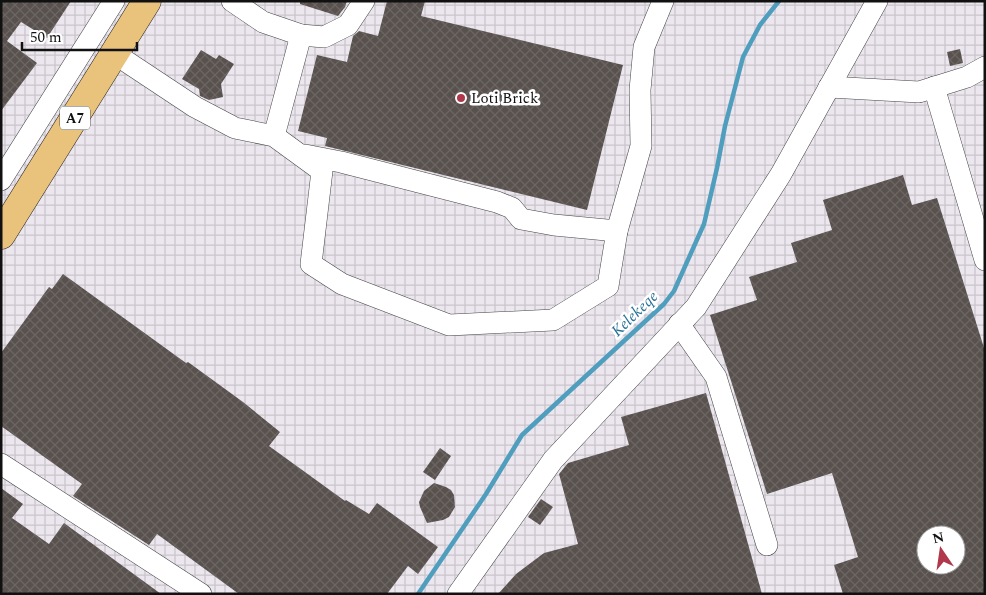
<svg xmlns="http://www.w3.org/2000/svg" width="986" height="595" font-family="Spectral,serif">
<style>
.industrial{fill:url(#industrial-grid);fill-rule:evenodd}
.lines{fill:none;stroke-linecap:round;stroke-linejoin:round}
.stream{stroke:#4f9ebe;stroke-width:4.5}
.building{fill:url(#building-cross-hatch);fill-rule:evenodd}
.minor-casing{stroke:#444;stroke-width:22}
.major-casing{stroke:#222;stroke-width:29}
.minor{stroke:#fff;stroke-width:21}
.major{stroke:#e9c27b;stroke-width:28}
.poi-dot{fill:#b1384b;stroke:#fff;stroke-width:2}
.labels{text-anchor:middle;stroke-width:5;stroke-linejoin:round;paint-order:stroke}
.shield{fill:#fff;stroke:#585858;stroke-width:1}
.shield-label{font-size:14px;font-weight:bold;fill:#111}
.poi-label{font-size:15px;fill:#111;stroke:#fff;text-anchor:start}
.water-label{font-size:16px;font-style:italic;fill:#277195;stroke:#fff}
</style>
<defs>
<pattern id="industrial-grid" width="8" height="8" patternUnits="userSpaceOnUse" patternTransform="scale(1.25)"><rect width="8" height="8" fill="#ece7ee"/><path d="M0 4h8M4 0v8" fill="none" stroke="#c9c5cb"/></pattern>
<pattern id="building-cross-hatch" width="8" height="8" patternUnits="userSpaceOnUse" patternTransform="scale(1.25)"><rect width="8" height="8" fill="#58514e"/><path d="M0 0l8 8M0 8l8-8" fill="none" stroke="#6b6663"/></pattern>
</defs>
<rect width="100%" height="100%" fill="#fefbf5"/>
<!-- industrial -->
<path class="industrial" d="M1 1H985V594H1ZM926 535H956V565H926Z"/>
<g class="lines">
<!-- stream -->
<path class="stream" d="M418 594 486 494 522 435 664 304 674 291 704 224 717 168 725 126 743 57 760 25 779 1"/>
</g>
<!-- building -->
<g class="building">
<path d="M1 1H71L47 38 21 22 7 41 37 63 1 111Z"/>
<path d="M300 1H347L345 7 338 16 300 4Z"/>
<path d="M387 1H425L421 16 623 65 587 210 325 146 327 138 298 131 317 55 347 62 353 36 359 31 378 36Z"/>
<path d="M960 49 963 63 950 66 947 52Z"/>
<path d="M201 50 216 59 219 55 234 64 221 84 223 97 209 100 200 96 199 89 182 79Z"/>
<path d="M903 175 912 205 937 198 985 351V594H843L834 565 858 557 832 473 767 494 710 315 757 300 749 277 797 262 791 243 832 230 823 200ZM926 535H956V565H926Z"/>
<path d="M63 274 186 363 188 362 243 402 280 432 269 446 345 501 346 500 369 514 377 503 438 547 418 574 408 566 387 594H239L157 534 149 545 73 496 82 484 1 426V353L49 287 52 289Z"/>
<path d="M706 393 762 594H498L516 574 544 553 578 544 559 474 568 463 629 445 621 417Z"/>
<path d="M440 448 451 456 435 480 423 472Z"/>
<path d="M434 483 446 487 451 490 454 495 455 507 449 517 443 520 427 523 420 507 419 502 424 491Z"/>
<path d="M1 488 23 504 12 518 49 544 64 523 161 594H1Z"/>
<path d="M541 499 553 507 540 525 528 517Z"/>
</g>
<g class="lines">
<!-- minor casing -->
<g class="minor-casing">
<g id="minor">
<path d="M232 1 263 22 301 35 324 37 348 25 364 1"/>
<path d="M115 54 195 107 235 128 274 136 322 171 311 264 342 284 449 325 553 320 608 286 617 231 641 146 640 90 644 47 663 1"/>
<path d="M829 87 919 92 967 77 985 67"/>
<path d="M934 87 985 260"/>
<path d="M274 136 301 35"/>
<path d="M305 155 341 162 497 202 512 208 521 219 554 225 617 231"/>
<path d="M1 180 114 1"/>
<path d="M679 324 716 377 767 545"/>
<path d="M1 464 201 594"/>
<path d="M458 594 553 460 696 307 781 174 877 1"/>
</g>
</g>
<!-- major casing -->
<g class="major-casing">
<path id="major" d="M1 235 147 1"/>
</g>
<!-- minor -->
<use href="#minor" class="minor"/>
<!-- major -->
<use href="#major" class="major"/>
</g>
<!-- markers -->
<circle class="poi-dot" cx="461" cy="98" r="5"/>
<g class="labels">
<!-- shield labels -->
<rect class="shield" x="60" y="106.5" width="30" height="23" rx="4"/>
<g class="shield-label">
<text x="75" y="123">A7</text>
</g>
<!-- poi labels -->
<g class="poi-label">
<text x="471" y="103">Loti Brick</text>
</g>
<!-- water labels -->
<g class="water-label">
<text transform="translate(634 313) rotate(-44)" y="6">Kelekeqe</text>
</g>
</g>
<!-- border -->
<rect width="986" height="595" fill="none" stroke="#111111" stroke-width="5"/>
<!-- north arrow -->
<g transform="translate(941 550) rotate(347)"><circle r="24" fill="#ffffff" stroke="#a0a0a0"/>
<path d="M0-4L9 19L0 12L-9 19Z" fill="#b1384b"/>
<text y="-8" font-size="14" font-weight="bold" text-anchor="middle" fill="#111111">N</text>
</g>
<!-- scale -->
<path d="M22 42v8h115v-8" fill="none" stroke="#111111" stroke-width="2.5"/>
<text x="30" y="42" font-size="15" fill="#111111" stroke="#ffffff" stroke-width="4" paint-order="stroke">50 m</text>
</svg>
